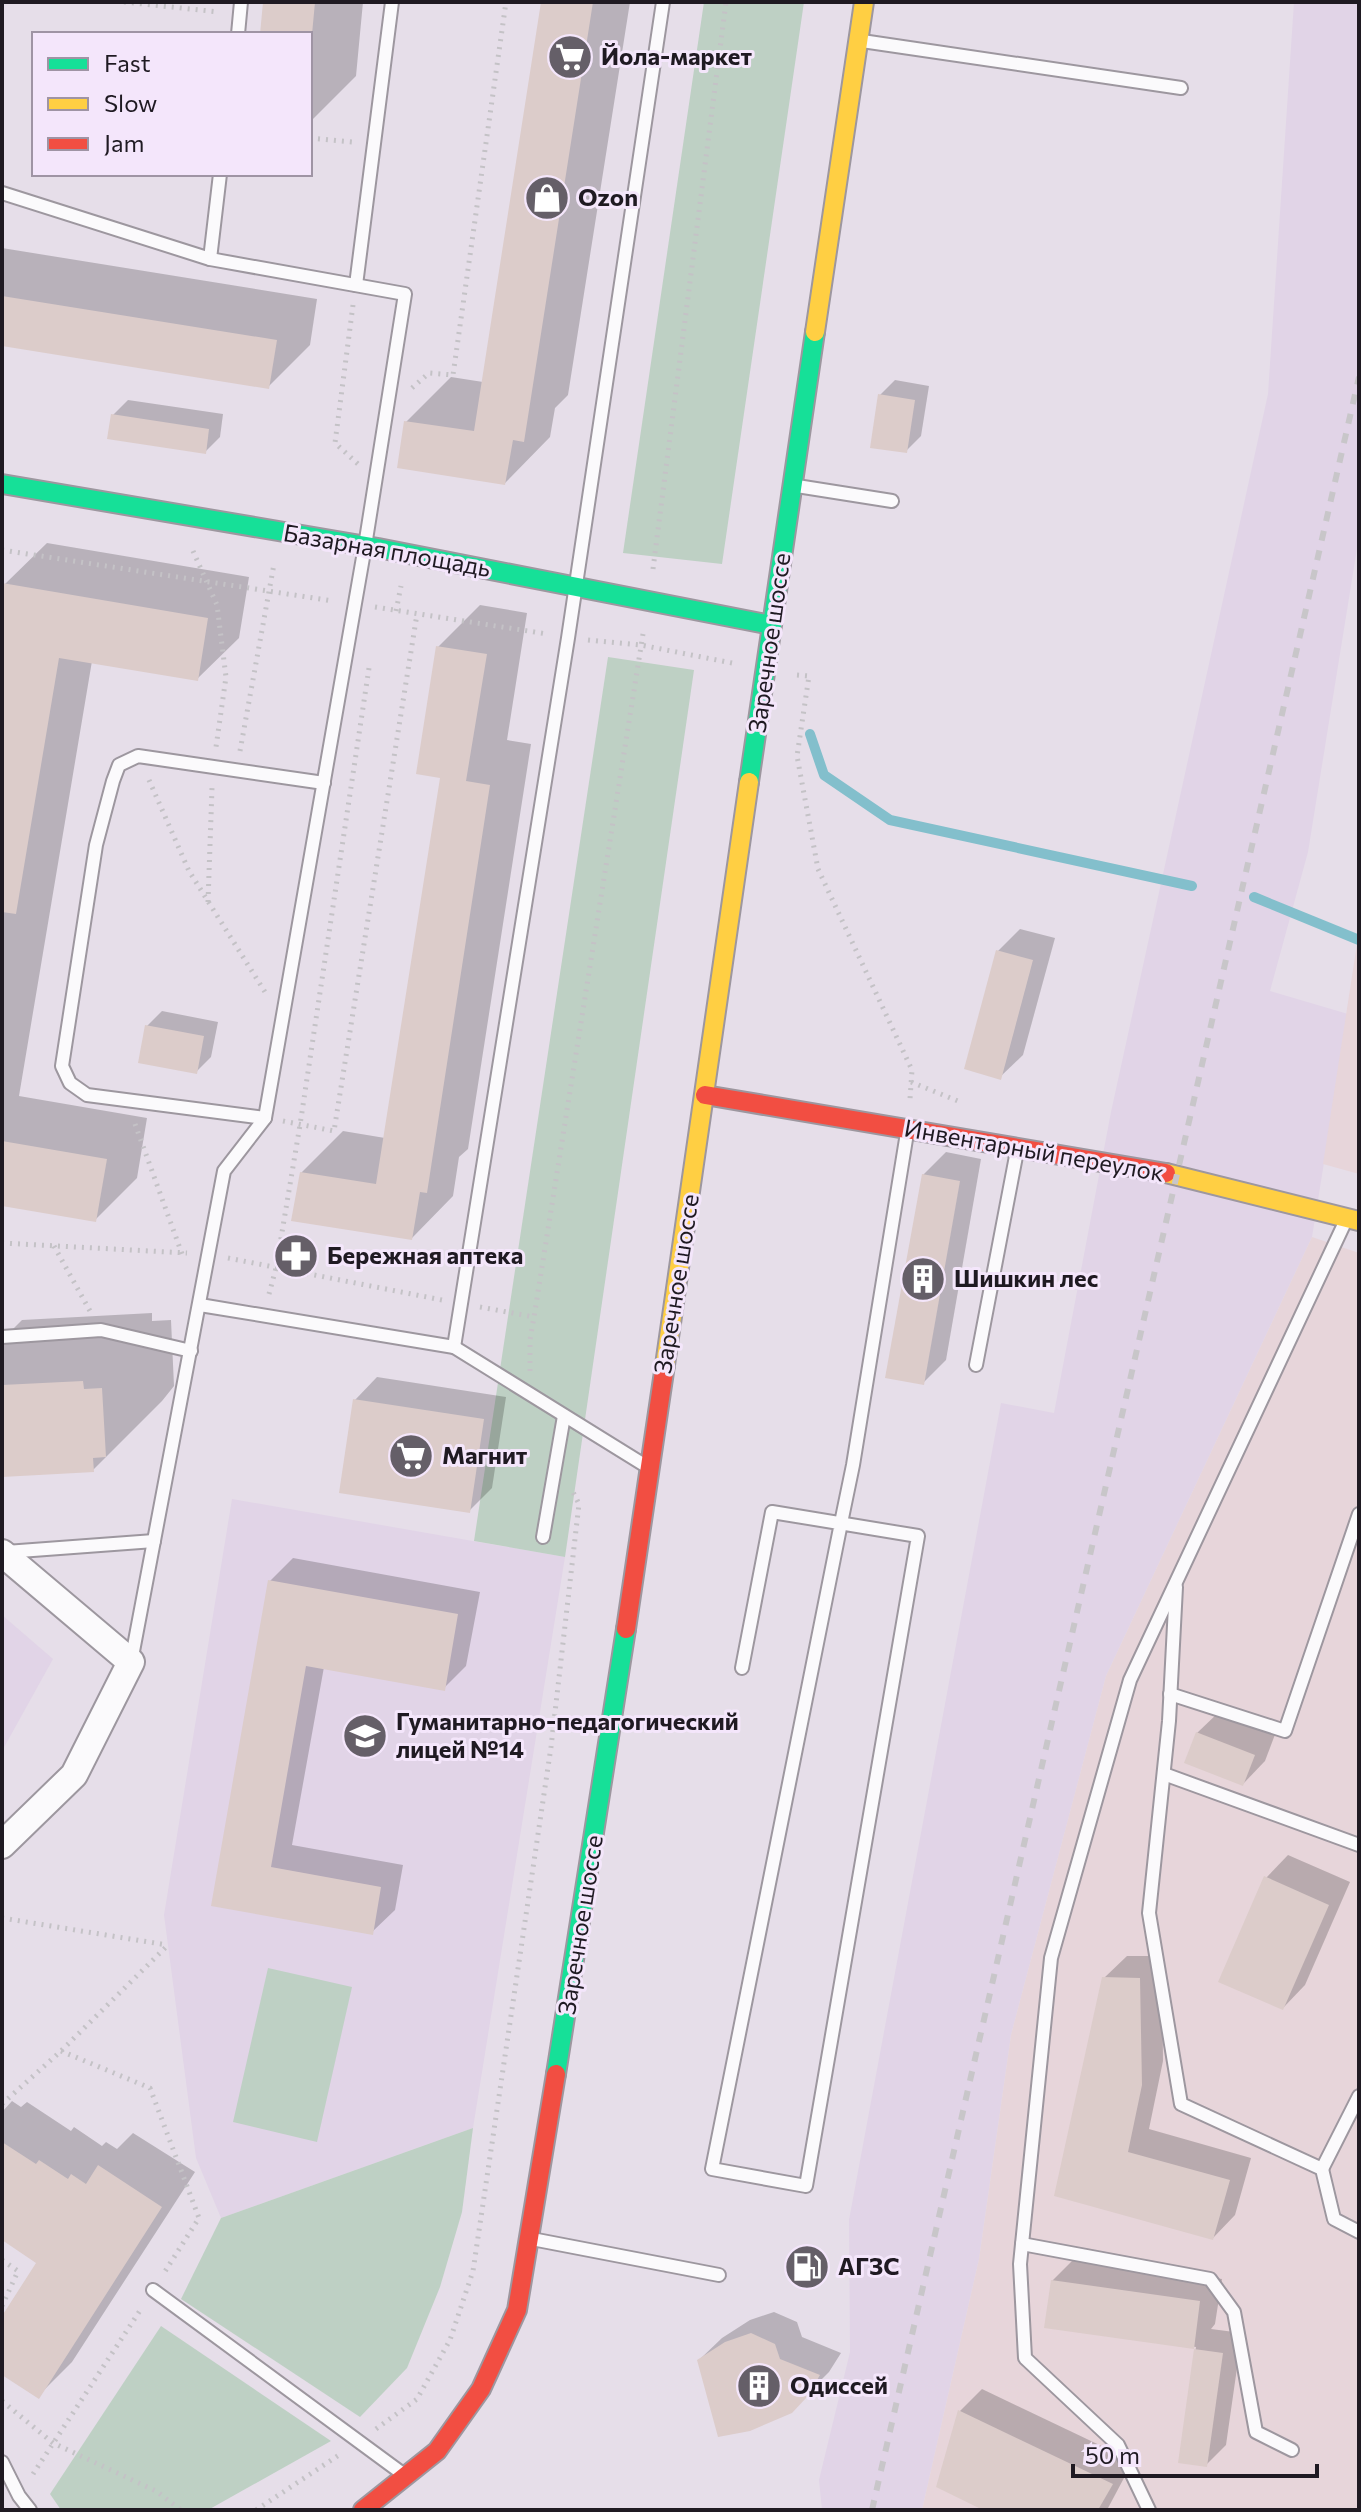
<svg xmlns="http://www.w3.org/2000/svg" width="1361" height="2512" font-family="Commissioner,sans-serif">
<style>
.built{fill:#e1d4e7}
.industrial{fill:#e7d5da}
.green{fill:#bed0c4}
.shadow{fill:#0003}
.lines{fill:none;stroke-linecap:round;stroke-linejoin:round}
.stream{stroke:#83bfcc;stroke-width:10}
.building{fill:#dcccca}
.lane-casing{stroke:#9d979f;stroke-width:16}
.street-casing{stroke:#9d979f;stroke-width:30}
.fast-casing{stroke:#9d979f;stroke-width:22}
.slow-casing{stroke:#9d979f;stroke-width:22}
.jam-casing{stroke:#9d979f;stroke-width:22}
.path{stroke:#c4c2c6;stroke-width:5;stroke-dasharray:2 6;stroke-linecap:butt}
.lane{stroke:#fbfafc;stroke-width:12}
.street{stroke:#fbfafc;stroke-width:26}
.fast{stroke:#16e098;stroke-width:18}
.slow{stroke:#ffcf43;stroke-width:18}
.jam{stroke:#f24e42;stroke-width:18}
.rail{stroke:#c8c6c9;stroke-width:6;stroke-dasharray:10 10;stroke-linecap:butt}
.labels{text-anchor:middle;stroke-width:6;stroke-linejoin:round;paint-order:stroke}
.poi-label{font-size:24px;font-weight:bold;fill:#1f1a22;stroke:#f4e6fb;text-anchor:start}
.street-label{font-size:24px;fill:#1f1a22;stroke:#f4e6fb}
</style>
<rect width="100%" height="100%" fill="#e6dee9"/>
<!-- built -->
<g class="built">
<path d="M1294 2H1359V536L1308 852 1270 991 1348 1014 1312 1237 1106 1676 1011 2035 979 2259 922 2510H822L819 2480 850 2352 849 2220 1001 1403 1054 1413 1111 1112 1268 394Z"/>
<path d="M232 1499 565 1557 473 2128 221 2218 196 2158 164 1915Z"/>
<path d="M2 1615 53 1659 2 1751Z"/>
</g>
<!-- industrial -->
<g class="industrial">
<path d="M1359 931V1174L1323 1164Z"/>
<path d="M1312 1237 1359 1253V2510H922L979 2259 1011 2035 1106 1676Z"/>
</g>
<!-- green -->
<g class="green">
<path d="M704 2H804L722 564 623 553Z"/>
<path d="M608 657 694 670 565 1557 474 1541Z"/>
<path d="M268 1968 352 1987 317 2142 233 2122Z"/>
<path d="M473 2128 462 2212 440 2287 407 2368 360 2417 181 2299 221 2218Z"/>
<path d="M161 2326 331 2441 208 2510H61L50 2494Z"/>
</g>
<!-- shadow -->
<g class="shadow">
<path d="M265 2H363L356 76 310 122V34H262Z"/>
<path d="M543 2H630L568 395 555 408 550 437 505 483 406 422 451 377 483 382Z"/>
<path d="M2 248 317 299 310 345 268 387 2 344Z"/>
<path d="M895 380 929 386 921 436 906 451 880 395Z"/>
<path d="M128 400 223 414 220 437 205 452 113 415Z"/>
<path d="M47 543 249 577 239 638 197 679 92 661 19 1096 147 1118 137 1178 95 1220 2 1204V603L5 584Z"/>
<path d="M480 605 527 613 507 740 531 744 468 1149 459 1157 453 1196 412 1238 301 1173 343 1131 385 1138 442 776 438 647Z"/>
<path d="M1020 929 1055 938 1023 1055 1000 1077 998 951Z"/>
<path d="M162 1011 218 1022 211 1057 196 1072 147 1026Z"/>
<path d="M946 1152 981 1159 946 1360 923 1383V1175Z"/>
<path d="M152 1313V1321L171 1320 174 1386 162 1401 93 1470 2 1475V1340L22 1320Z"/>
<path d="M377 1377 506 1397 492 1488 469 1511 355 1400Z"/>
<path d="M293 1558 480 1592 466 1666 444 1688 324 1667 292 1845 403 1865 395 1910 372 1932 213 1904 270 1581Z"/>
<path d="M1220 1711 1276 1732 1265 1761 1243 1784 1197 1733Z"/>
<path d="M1288 1855 1350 1882 1305 1985 1283 2008 1266 1878Z"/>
<path d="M1127 1956H1162L1163 2061 1149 2129 1251 2158 1235 2215 1213 2238 1057 2195 1104 1978Z"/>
<path d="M12 2101 21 2107 27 2102 71 2131 74 2127 102 2146 106 2142 117 2149 133 2133 195 2172 72 2362 38 2396 2 2373V2319L39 2262 2 2237V2112Z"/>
<path d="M1075 2258 1222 2279 1215 2324 1211 2329 1242 2333 1226 2445 1206 2465 1180 2462 1196 2347 1046 2326 1052 2281Z"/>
<path d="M774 2312 797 2322 802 2337 841 2353 829 2372 790 2411 699 2360 722 2338 750 2320Z"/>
<path d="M982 2389 1133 2461 1107 2510H987L960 2411Z"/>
</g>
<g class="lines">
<!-- stream -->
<g class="stream">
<path d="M810 734 824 775 890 820 1192 886"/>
<path d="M1254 897 1359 940"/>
</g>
</g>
<!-- building -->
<g class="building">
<path d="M263 2H315L312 34H260Z"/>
<path d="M541 2H593L524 442 513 440 505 485 397 468 404 421 474 431Z"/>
<path d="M2 296 277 340 269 389 2 346Z"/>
<path d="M878 394 915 400 907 453 870 448Z"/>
<path d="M111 414 209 429 206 454 107 439Z"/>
<path d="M2 583 208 618 198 681 59 658 16 914 2 912Z"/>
<path d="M436 646 487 654 466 781 490 785 427 1193 420 1192 412 1240 291 1221 300 1172 376 1184 440 778 416 774Z"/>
<path d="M996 950 1033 960 1001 1080 964 1069Z"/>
<path d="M145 1025 204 1036 197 1074 138 1063Z"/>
<path d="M2 1141 107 1159 96 1222 2 1206Z"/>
<path d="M922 1174 960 1181 924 1385 885 1378Z"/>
<path d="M83 1381 84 1389 102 1388 106 1457 93 1458 94 1472 2 1477V1385Z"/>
<path d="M353 1399 484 1419 470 1513 339 1493Z"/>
<path d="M268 1580 458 1614 445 1691 306 1666 271 1867 381 1887 373 1935 211 1906Z"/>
<path d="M1196 1732 1255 1755 1243 1786 1184 1763Z"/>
<path d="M1264 1876 1329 1905 1283 2010 1218 1982Z"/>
<path d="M1102 1977 1140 1978 1142 2085 1128 2152 1230 2180 1213 2240 1054 2196Z"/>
<path d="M2 2142 36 2164 39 2160 68 2179 71 2174 86 2184 98 2165 162 2207 39 2399 2 2375V2316L36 2263 2 2240Z"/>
<path d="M1051 2280 1200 2301 1194 2349 1044 2328Z"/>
<path d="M751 2333 775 2344 780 2359 820 2375 807 2397 792 2413 750 2431 718 2437 697 2360 725 2342Z"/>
<path d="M1194 2349 1223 2353 1207 2467 1178 2463Z"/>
<path d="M958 2410 1113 2484 1098 2510H983L936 2487Z"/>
</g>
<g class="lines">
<!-- lane casing -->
<g class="lane-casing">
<g id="lane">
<path d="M238 34 241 2"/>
<path d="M862 41 1181 88"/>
<path d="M2 193 210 259 405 294 365 546 265 1118 224 1171 131 1662"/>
<path d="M210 259 220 174"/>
<path d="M356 285 392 2"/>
<path d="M797 486 892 501"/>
<path d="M265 1118 87 1095 70 1083 62 1066 96 845 113 781 119 765 138 756 324 783"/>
<path d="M200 1305 454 1347 568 638 663 2"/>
<path d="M2 1337 101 1330 191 1351"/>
<path d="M454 1347 646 1466"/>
<path d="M976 1365 1017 1151"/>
<path d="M543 1537 564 1416"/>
<path d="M6 1552 154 1541"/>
<path d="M1176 1587 1169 1721 1149 1913 1181 2104 1322 2169 1334 2219 1359 2232"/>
<path d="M742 1668 772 1512 918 1536 806 2186 712 2169 841 1523 853 1465 907 1133"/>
<path d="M1170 1694 1285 1731 1359 1514"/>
<path d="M1164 1774 1359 1845"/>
<path d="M1322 2169 1359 2096"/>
<path d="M532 2239 719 2275"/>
<path d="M1022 2244 1210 2279 1234 2312 1256 2432 1292 2450"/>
<path d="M153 2290 403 2474"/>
<path d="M2 2462 19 2496 30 2510"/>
<path d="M1149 2510 1118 2445 1025 2358 1020 2264 1051 1958 1130 1680 1346 1220"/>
</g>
</g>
<!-- street casing -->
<g class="street-casing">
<path id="street" d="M2 1553 131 1662 74 1775 2 1845"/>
</g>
<!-- fast casing -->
<g class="fast-casing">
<g id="fast">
<path d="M2 484 378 548 771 625"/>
<path d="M749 782 815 332"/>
<path d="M556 2074 626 1629"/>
</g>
</g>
<!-- slow casing -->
<g class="slow-casing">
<g id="slow">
<path d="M815 332 864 2"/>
<path d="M1166 1173 1359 1221"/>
<path d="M665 1365 749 782"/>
</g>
</g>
<!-- jam casing -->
<g class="jam-casing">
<g id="jam">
<path d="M705 1095 1166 1173"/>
<path d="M626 1629 665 1365"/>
<path d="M363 2510 437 2451 481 2389 517 2310 556 2074"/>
</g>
</g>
<!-- path -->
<g class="path">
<path d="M124 2 219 12"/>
<path d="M310 138 353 142"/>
<path d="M353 305 335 443 358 464"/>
<path d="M412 388 429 373 453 375 506 2"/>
<path d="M2 550 333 601"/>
<path d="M193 551 217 605 226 677 216 747"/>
<path d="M653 569 726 2"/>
<path d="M375 607 547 634"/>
<path d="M396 611 401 586"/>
<path d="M588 640 641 645 732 663"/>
<path d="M797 675 809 676 797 756 818 869 912 1070 910 1099"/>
<path d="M240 751 274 564"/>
<path d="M149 780 189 871 265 992"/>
<path d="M208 902 212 788"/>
<path d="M911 1082 958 1101"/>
<path d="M283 1121 334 1131 417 614"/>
<path d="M135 1124 182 1254"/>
<path d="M2 1243 187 1253"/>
<path d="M54 1246 90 1311"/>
<path d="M228 1258 442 1300"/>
<path d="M269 1294 276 1268 300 1125 369 668"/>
<path d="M480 1307 534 1317"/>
<path d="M530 1371V1340L534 1317 643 634"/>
<path d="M2 1918 167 1945"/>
<path d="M61 2051 150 2088 199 2218 164 2273"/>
<path d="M2 2104 61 2051 168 1945"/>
<path d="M2 2260 18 2271 2 2306"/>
<path d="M2 2401 53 2443 156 2491 181 2510"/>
<path d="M376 2429 417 2399 450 2340 473 2271 551 1747 579 1504 573 1492"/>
<path d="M33 2474 141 2309"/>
<path d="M256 2510 342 2453"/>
</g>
<!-- lane -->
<use href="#lane" class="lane"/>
<!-- street -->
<use href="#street" class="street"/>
<!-- fast -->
<use href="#fast" class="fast"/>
<!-- slow -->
<use href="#slow" class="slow"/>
<!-- jam -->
<use href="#jam" class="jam"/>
<!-- rail -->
<path class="rail" d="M872 2510 1359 377"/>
</g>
<!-- icons -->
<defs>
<g id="supermarket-disc" transform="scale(2.3)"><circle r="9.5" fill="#655f68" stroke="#f4e6fb"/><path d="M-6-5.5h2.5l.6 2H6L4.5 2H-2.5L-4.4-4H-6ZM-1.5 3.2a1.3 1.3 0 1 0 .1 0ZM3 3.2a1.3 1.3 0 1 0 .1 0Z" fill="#fff"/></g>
<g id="shop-disc" transform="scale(2.3)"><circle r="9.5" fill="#655f68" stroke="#f4e6fb"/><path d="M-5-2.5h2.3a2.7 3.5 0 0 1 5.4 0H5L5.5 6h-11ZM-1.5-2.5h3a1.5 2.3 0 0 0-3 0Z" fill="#fff"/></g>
<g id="pharmacy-disc" transform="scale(2.3)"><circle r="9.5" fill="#655f68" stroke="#f4e6fb"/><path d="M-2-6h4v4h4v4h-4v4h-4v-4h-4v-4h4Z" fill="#fff"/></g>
<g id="building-disc" transform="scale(2.3)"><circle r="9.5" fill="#655f68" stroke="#f4e6fb"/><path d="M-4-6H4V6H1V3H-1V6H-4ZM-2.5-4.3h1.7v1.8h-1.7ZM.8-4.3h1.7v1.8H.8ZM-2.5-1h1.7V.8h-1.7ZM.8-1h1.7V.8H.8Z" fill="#fff"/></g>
<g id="school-disc" transform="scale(2.3)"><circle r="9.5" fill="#655f68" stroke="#f4e6fb"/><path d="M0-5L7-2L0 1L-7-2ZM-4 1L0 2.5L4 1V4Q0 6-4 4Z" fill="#fff"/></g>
<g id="fuel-disc" transform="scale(2.3)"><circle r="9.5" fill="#655f68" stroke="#f4e6fb"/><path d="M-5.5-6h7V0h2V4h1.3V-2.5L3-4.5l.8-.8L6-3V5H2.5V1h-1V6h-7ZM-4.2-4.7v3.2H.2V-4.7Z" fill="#fff"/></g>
</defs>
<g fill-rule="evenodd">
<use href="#supermarket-disc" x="570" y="57"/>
<use href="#shop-disc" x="547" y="198"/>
<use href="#pharmacy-disc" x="296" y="1256"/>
<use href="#building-disc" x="923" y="1279"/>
<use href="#supermarket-disc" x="411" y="1456"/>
<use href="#school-disc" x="365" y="1736"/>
<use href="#fuel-disc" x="807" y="2267"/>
<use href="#building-disc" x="759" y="2386"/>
</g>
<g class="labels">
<!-- poi labels -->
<g class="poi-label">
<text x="601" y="65">Йола-маркет</text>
<text x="578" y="206">Ozon</text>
<text x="327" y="1264">Бережная аптека</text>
<text x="954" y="1287">Шишкин лес</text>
<text x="442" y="1464">Магнит</text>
<text x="396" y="1730">Гуманитарно-педагогический<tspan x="396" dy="28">лицей №14</tspan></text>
<text x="838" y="2275">АГЗС</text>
<text x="790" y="2394">Одиссей</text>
</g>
<!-- street labels -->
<g class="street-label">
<text transform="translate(387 551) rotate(10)" y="8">Базарная площадь</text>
<text transform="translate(770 643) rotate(-82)" y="8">Заречное шоссе</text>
<text transform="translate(1034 1151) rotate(10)" y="8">Инвентарный переулок</text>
<text transform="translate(677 1284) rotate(-81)" y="8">Заречное шоссе</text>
<text transform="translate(581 1925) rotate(-81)" y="8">Заречное шоссе</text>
</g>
</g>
<!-- border -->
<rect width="1361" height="2512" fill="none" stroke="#1f1a22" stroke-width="8"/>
<!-- legend -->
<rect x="32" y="32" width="280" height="144" fill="#f4e6fb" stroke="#9f94a4" stroke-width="2"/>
<rect x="48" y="58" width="40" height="12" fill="#16e098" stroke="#9f94a4" stroke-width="2"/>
<text x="104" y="72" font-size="24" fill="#1f1a22">Fast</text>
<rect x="48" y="98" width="40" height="12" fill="#ffcf43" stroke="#9f94a4" stroke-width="2"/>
<text x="104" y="112" font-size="24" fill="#1f1a22">Slow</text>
<rect x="48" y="138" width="40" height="12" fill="#f24e42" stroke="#9f94a4" stroke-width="2"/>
<text x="104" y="152" font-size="24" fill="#1f1a22">Jam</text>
<!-- scale -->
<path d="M1073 2464v12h244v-12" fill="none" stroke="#1f1a22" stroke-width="4"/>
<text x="1085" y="2464" font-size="24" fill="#1f1a22" stroke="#f4e6fb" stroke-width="6" paint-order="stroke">50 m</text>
</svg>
